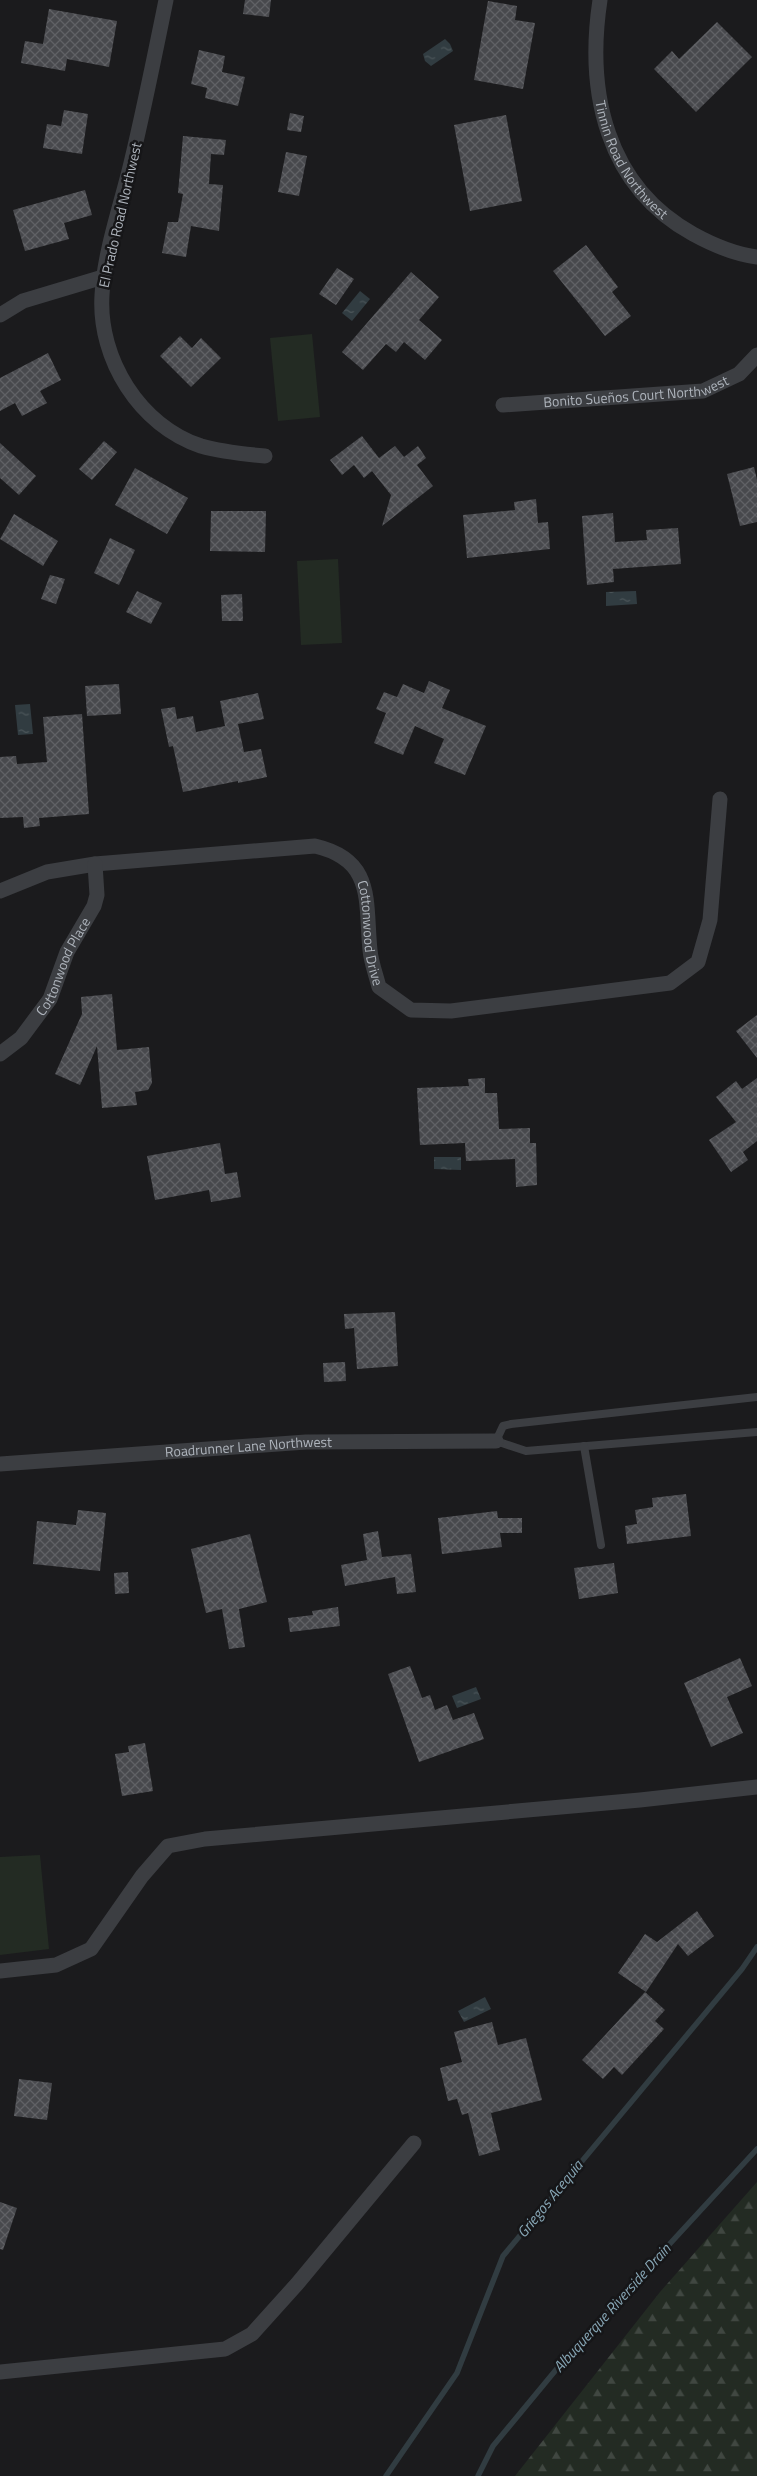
<svg xmlns="http://www.w3.org/2000/svg" width="757" height="2476" font-family="'Titillium Web',sans-serif">
<style>
.forest{fill:url(#forest-firs)}
.green{fill:#232b23}
.water{fill:url(#water-ripples)}
.lines{fill:none;stroke-linecap:round;stroke-linejoin:round}
.stream{stroke:#313c41;stroke-width:5.5}
.building{fill:url(#building-cross-hatch)}
.lane{stroke:#3c3e42;stroke-width:8}
.street{stroke:#3c3e42;stroke-width:15}
.labels{text-anchor:middle;stroke-width:5;stroke-linejoin:round;paint-order:stroke}
.street-label{font-size:14px;fill:#aeb4bc;stroke:#161618}
.water-label{font-size:15px;font-style:italic;fill:#87a6b5;stroke:#161618}
</style>
<defs>
<pattern id="forest-firs" width="22" height="20" patternUnits="userSpaceOnUse" patternTransform="scale(1.25)"><rect width="22" height="20" fill="#232b23"/><path d="M5 1l3.5 6h-7zM16 11l3.5 6h-7z" fill="#404741"/></pattern>
<pattern id="water-ripples" width="26" height="14" patternUnits="userSpaceOnUse" patternTransform="scale(1.25)"><rect width="26" height="14" fill="#313c41"/><path d="M2 4q2-2 4 0t4 0M15 11q2-2 4 0t4 0" fill="none" stroke="#4c565a"/></pattern>
<pattern id="building-cross-hatch" width="8" height="8" patternUnits="userSpaceOnUse" patternTransform="scale(1.25)"><rect width="8" height="8" fill="#48494d"/><path d="M0 0l8 8M0 8l8-8" fill="none" stroke="#606165"/></pattern>
</defs>
<rect width="100%" height="100%" fill="#1b1b1d"/>
<!-- forest -->
<path class="forest" d="M757 2182V2476H515L660 2292Z"/>
<!-- green -->
<g class="green">
<path d="M312 334 320 417 278 421 270 338Z"/>
<path d="M338 559 342 643 301 645 297 561Z"/>
<path d="M40 1855 49 1949 0 1955V1857Z"/>
</g>
<!-- water -->
<g class="water">
<path d="M445 39 450 44 453 51 431 66 425 61 423 54Z"/>
<path d="M360 291 370 299 352 321 342 313Z"/>
<path d="M636 591 637 604 606 606V592Z"/>
<path d="M30 704 33 734 18 735 15 705Z"/>
<path d="M434 1157H461V1170L434 1169Z"/>
<path d="M476 1687 481 1699 457 1708 452 1696Z"/>
<path d="M485 1997 491 2009 464 2022 458 2011Z"/>
</g>
<g class="lines">
<!-- stream -->
<g class="stream">
<path d="M386 2476 457 2373 503 2256 742 1969 757 1947"/>
<path d="M478 2476 493 2446 574 2348 757 2149"/>
</g>
</g>
<!-- building -->
<g class="building">
<path d="M245 0H271L269 17 243 14Z"/>
<path d="M488 1 517 6 515 20 535 23 523 89 474 80Z"/>
<path d="M49 9 117 21 109 67 67 59 65 71 21 63 25 41 43 44Z"/>
<path d="M717 22 752 57 696 112 654 69 672 51 679 59Z"/>
<path d="M199 50 225 56 222 72 245 77 238 106 205 98 207 88 191 84Z"/>
<path d="M64 110 88 114 82 154 43 148 47 124 61 126Z"/>
<path d="M290 113 304 116 301 132 287 130Z"/>
<path d="M506 115 522 201 470 211 454 125Z"/>
<path d="M183 136 226 140 224 155 211 154 209 184 223 185 219 231 191 226 186 257 162 253 168 222H178L183 194 178 193Z"/>
<path d="M286 152 307 156 299 196 278 192Z"/>
<path d="M85 190 92 215 64 223 69 239 25 251 13 210Z"/>
<path d="M586 245 618 287 612 292 631 316 605 336 553 271Z"/>
<path d="M337 268 354 279 336 305 319 294Z"/>
<path d="M411 272 439 297 419 320 442 340 425 360 404 342 396 352 386 344 363 370 342 352Z"/>
<path d="M180 336 192 348 201 338 221 358 191 387 160 356Z"/>
<path d="M48 353 61 380 40 391 47 403 22 416 15 403 0 411V378Z"/>
<path d="M362 436 379 458 395 446 404 457 418 446 426 458 417 465 433 486 382 526 391 495 372 471 364 478 354 465 342 475 330 460Z"/>
<path d="M104 441 117 452 92 480 79 469Z"/>
<path d="M0 443 36 476 19 495 0 478Z"/>
<path d="M754 467 757 480V522L740 526 727 474Z"/>
<path d="M135 468 188 498 167 534 115 505Z"/>
<path d="M536 499 538 523 548 522 550 549 467 558 463 515 515 510 514 502Z"/>
<path d="M211 511H266L265 552 210 551Z"/>
<path d="M613 513 615 542 647 540 646 530 678 528 681 564 613 569 614 582 587 585 582 516Z"/>
<path d="M14 514 58 541 43 566 0 539Z"/>
<path d="M110 538 135 550 119 585 94 573Z"/>
<path d="M50 575 65 579 56 604 41 599Z"/>
<path d="M137 591 162 603 151 624 126 612Z"/>
<path d="M242 594 243 621H222L221 595Z"/>
<path d="M429 681 450 690 442 708 486 726 465 775 434 763 444 739 415 726 403 755 374 743 386 713 376 709 384 692 397 697 403 684 424 693Z"/>
<path d="M119 684 121 714 87 716 85 686Z"/>
<path d="M258 693 264 719 238 724 244 752 261 749 267 777 238 783V781L183 792 173 746 169 747 161 709 175 707 177 719 193 716 196 732 225 726 220 701Z"/>
<path d="M82 714 89 814 39 818 40 826 24 828 23 817 0 818V757L16 756 17 764 47 762 43 717Z"/>
<path d="M112 994 117 1050 149 1047 152 1083 148 1090 135 1092 137 1105 102 1108 97 1046 80 1085 55 1074 82 1014 81 997Z"/>
<path d="M757 1015V1058L736 1031Z"/>
<path d="M485 1078V1093H497L499 1129 530 1128V1143H536L537 1185 516 1187 515 1159 466 1161 465 1143 420 1145 417 1088 469 1086 468 1079Z"/>
<path d="M757 1078V1141L743 1152 748 1160 731 1172 709 1140 736 1122 716 1097 736 1081 742 1089Z"/>
<path d="M220 1143 225 1174 237 1172 241 1197 211 1202 209 1190 155 1200 147 1156Z"/>
<path d="M395 1312 398 1366 357 1369 354 1328 345 1329 344 1314Z"/>
<path d="M345 1362 346 1381 324 1382 323 1363Z"/>
<path d="M686 1494 691 1536 627 1544 625 1526 637 1524 635 1510 653 1507 652 1498Z"/>
<path d="M78 1510 106 1513 100 1571 33 1564 37 1521 76 1525Z"/>
<path d="M497 1511 498 1518H522V1533H500L502 1547 442 1554 438 1518Z"/>
<path d="M378 1531 382 1557 411 1554 416 1592 397 1594 395 1577 345 1586 341 1565 367 1560 363 1534Z"/>
<path d="M250 1534 267 1602 239 1609 245 1647 229 1649 222 1609 206 1613 191 1549Z"/>
<path d="M614 1563 618 1593 579 1599 574 1568Z"/>
<path d="M128 1572 129 1593 115 1594 114 1573Z"/>
<path d="M338 1607 340 1626 290 1632 288 1618 313 1615 312 1611Z"/>
<path d="M740 1658 752 1686 727 1697 743 1733 711 1747 684 1683Z"/>
<path d="M410 1666 422 1698 430 1695 435 1710 447 1705 453 1720 474 1713 484 1739 419 1762 388 1674Z"/>
<path d="M145 1743 153 1791 122 1796 115 1754 129 1752 128 1746Z"/>
<path d="M697 1911 714 1936 688 1956 678 1944 646 1992 618 1973 645 1934 657 1942Z"/>
<path d="M645 1992 665 2010 655 2021 664 2029 622 2075 614 2067 603 2079 582 2060Z"/>
<path d="M492 2022 498 2045 526 2038 542 2100 491 2113 500 2150 479 2156 468 2113 462 2115 457 2099 448 2101 440 2068 462 2062 454 2032Z"/>
<path d="M19 2079 52 2083 47 2120 14 2116Z"/>
<path d="M0 2202 17 2208 3 2250 0 2249Z"/>
</g>
<g class="lines">
<!-- lane -->
<g class="lane">
<path d="M757 1397 511 1424 503 1426 496 1441 526 1451 757 1432"/>
<path d="M584 1446 601 1545"/>
</g>
<!-- street -->
<g class="street">
<path d="M166 0C155 54 144 109 131 163 121 205 104 253 102 295 98 359 140 426 201 446 222 452 243 454 265 456"/>
<path id="s1" d="M600 0C586 92 606 186 693 234 713 245 734 254 757 257"/>
<path d="M0 315 23 301 103 277"/>
<path id="s2" d="M503 405 703 391 739 374 757 355"/>
<path id="s3" d="M0 891 47 872 95 864 315 846C375 860 365 901 370 950 371 962 376 975 379 987L411 1010 451 1011 670 983 698 962 710 920 720 799"/>
<path id="s4" d="M0 1054 21 1038 50 999 67 952 94 906 97 895 95 864"/>
<path id="s5" d="M0 1464 306 1442 496 1441"/>
<path d="M0 1971 56 1965 91 1949 142 1876 168 1846 205 1839 640 1800 757 1787"/>
<path d="M0 2372 225 2349 252 2334 297 2284 414 2143"/>
</g>
</g>
<g class="labels">
<!-- street labels -->
<g class="street-label">
<text dy="5" stroke="none"><textPath href="#s1" startOffset="169">Tinnin Road Northwest</textPath></text>
<text transform="translate(120 215) rotate(-77)" y="5">El Prado Road Northwest</text>
<text dy="5" stroke="none"><textPath href="#s2" startOffset="134">Bonito Sueños Court Northwest</textPath></text>
<text dy="5" stroke="none"><textPath href="#s3" startOffset="434">Cottonwood Drive</textPath></text>
<text dy="5" stroke="none"><textPath href="#s4" startOffset="110">Cottonwood Place</textPath></text>
<text dy="5" stroke="none"><textPath href="#s5" startOffset="249">Roadrunner Lane Northwest</textPath></text>
</g>
<!-- water labels -->
<g class="water-label">
<text transform="translate(550 2199) rotate(-51)" y="5">Griegos Acequia</text>
<text transform="translate(612 2308) rotate(-48)" y="5">Albuquerque Riverside Drain</text>
</g>
</g>
</svg>
